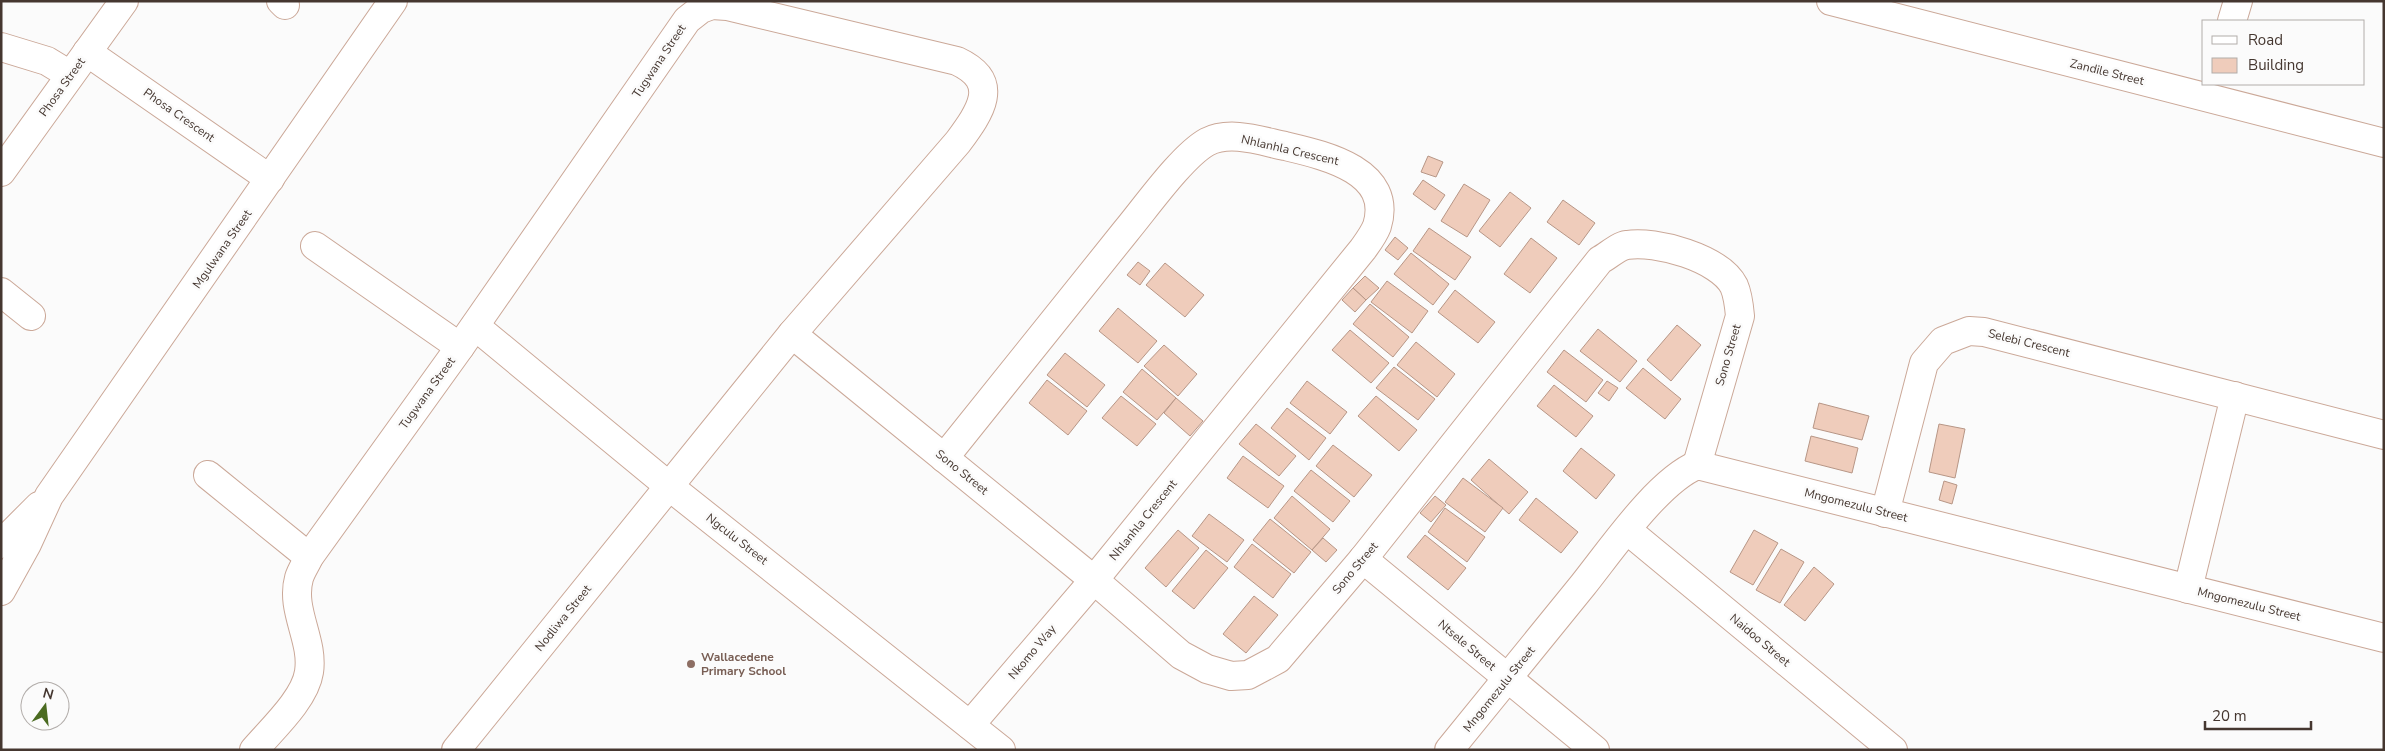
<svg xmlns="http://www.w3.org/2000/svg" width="2385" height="751" font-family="'Nunito Sans',sans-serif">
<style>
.building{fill:#efccbb;stroke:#b79686}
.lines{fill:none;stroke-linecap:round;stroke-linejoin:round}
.minor-casing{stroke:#cba898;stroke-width:30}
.minor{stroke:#fff;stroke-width:28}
.education-dot{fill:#8d6e63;stroke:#fbfbfb;stroke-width:2}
.labels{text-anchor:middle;stroke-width:5;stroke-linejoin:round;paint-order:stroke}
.street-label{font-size:12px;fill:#453730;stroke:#fbfbfb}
.education-label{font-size:12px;font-weight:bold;fill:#785e54;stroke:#fbfbfb;text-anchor:start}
</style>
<rect width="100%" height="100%" fill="#fbfbfb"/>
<!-- building -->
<g class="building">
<path d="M1428 156 1443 162 1436 177 1421 172Z"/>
<path d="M1423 180 1445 195 1435 210 1413 194Z"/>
<path d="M1464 184 1490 200 1467 237 1441 221Z"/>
<path d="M1510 192 1531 208 1500 247 1479 231Z"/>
<path d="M1563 200 1595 223 1579 245 1547 222Z"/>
<path d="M1429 228 1471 257 1455 280 1413 251Z"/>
<path d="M1395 237 1408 248 1398 260 1385 250Z"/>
<path d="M1531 238 1557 258 1530 293 1504 274Z"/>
<path d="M1411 253 1449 284 1433 305 1394 274Z"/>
<path d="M1138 262 1150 271 1140 285 1127 275Z"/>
<path d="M1165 263 1204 295 1185 317 1146 285Z"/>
<path d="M1365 276 1379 288 1366 300 1353 288Z"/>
<path d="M1387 281 1428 311 1412 333 1371 302Z"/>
<path d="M1353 288 1366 300 1355 312 1342 300Z"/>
<path d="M1455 290 1495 322 1478 343 1438 312Z"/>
<path d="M1370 304 1409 337 1393 357 1353 324Z"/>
<path d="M1118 308 1157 341 1138 363 1099 331Z"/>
<path d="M1677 325 1701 345 1671 381 1647 360Z"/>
<path d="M1598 329 1637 361 1620 382 1580 351Z"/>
<path d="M1350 330 1389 363 1371 383 1332 350Z"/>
<path d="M1416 342 1455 374 1437 397 1397 365Z"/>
<path d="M1164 345 1197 374 1178 396 1144 366Z"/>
<path d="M1564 350 1603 380 1586 402 1547 372Z"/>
<path d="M1065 353 1105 385 1087 407 1047 375Z"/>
<path d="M1394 367 1435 399 1418 420 1376 388Z"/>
<path d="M1643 368 1681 399 1665 419 1626 388Z"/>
<path d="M1142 369 1176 398 1157 420 1123 392Z"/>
<path d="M1047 380 1087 411 1068 435 1029 403Z"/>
<path d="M1307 381 1347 412 1330 434 1290 403Z"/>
<path d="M1607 381 1618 388 1609 401 1598 393Z"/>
<path d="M1554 385 1593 416 1576 437 1537 406Z"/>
<path d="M1121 396 1156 424 1137 446 1102 418Z"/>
<path d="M1376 396 1417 430 1399 451 1358 416Z"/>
<path d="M1176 398 1203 421 1190 436 1164 413Z"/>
<path d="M1819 403 1869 416 1862 440 1813 428Z"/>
<path d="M1287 408 1326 438 1309 460 1271 428Z"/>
<path d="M1256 424 1296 456 1279 476 1239 444Z"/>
<path d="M1939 424 1965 429 1955 478 1929 472Z"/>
<path d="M1811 436 1858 448 1852 473 1805 461Z"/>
<path d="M1333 445 1372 475 1354 497 1316 466Z"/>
<path d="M1581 448 1615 475 1596 499 1563 471Z"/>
<path d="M1243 456 1284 486 1268 508 1227 478Z"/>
<path d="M1489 459 1528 492 1509 514 1471 480Z"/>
<path d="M1311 470 1350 501 1333 522 1294 491Z"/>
<path d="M1463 478 1503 508 1485 532 1445 502Z"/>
<path d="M1944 481 1957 485 1952 504 1939 500Z"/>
<path d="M1292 496 1330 529 1312 550 1274 518Z"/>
<path d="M1435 496 1446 505 1431 522 1420 513Z"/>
<path d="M1536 498 1578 532 1561 553 1519 520Z"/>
<path d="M1445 508 1485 537 1467 562 1428 532Z"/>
<path d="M1209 514 1244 540 1227 562 1192 536Z"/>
<path d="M1270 519 1311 552 1294 573 1253 540Z"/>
<path d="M1178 530 1199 548 1166 587 1145 568Z"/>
<path d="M1754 530 1778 543 1753 585 1730 572Z"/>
<path d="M1425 535 1466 568 1448 590 1407 557Z"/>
<path d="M1323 538 1337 550 1326 562 1312 550Z"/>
<path d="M1252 544 1291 574 1273 598 1234 567Z"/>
<path d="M1781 549 1804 562 1780 603 1756 590Z"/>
<path d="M1206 550 1228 568 1194 609 1172 591Z"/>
<path d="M1814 567 1834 584 1805 621 1784 605Z"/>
<path d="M1254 596 1278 615 1246 653 1223 634Z"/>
</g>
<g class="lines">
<!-- minor casing -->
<g class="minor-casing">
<g id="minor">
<path d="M281 1 285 5"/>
<path d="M1831 1 2384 143"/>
<path d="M2232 21 2238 1"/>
<path d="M1 47 47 61 70 75"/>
<path d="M87 52 270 179"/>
<path d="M1 172 124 1"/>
<path d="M315 246 460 347"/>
<path d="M1 292 31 316"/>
<path d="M475 326 670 487 1001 750"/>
<path d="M792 334 1094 580 1181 655 1207 669 1231 676 1248 675 1278 659 1363 559 1600 260C1608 256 1618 246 1627 245 1655 240 1720 258 1734 286 1738 295 1739 305 1740 316L1697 465"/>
<path d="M944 458C1005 382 1065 306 1126 231 1146 207 1182 156 1207 142 1230 130 1261 141 1285 146 1323 155 1394 170 1377 226 1374 234 1368 242 1363 249L1094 580 970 725"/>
<path d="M208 475 309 557"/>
<path d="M1885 513 1924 363 1943 341 1969 331 1984 332 2384 435"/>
<path d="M1627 530 1893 750"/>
<path d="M1 544 39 506"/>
<path d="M1363 559 1595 750"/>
<path d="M2188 589 2235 396"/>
<path d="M1 591 27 544 49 496 393 1"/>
<path d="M254 750C272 729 305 699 309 672 314 640 290 610 299 578 301 571 306 564 309 557L460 347 687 20 701 9 712 5 727 6 957 61C1002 82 980 112 958 142L792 334 456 750"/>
<path d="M1449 750C1494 695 1539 640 1583 585 1611 550 1658 481 1697 465L2384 638"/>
</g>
</g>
<!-- minor -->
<use href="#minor" class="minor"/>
</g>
<!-- markers -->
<circle class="education-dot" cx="691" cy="664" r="5"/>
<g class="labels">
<!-- street labels -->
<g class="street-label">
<text transform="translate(659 61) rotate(-56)" y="4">Tugwana Street</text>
<text transform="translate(2107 72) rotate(14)" y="4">Zandile Street</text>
<text transform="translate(62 87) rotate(-54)" y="4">Phosa Street</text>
<text transform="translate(179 115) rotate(35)" y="4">Phosa Crescent</text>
<text transform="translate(1290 150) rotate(13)" y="4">Nhlanhla Crescent</text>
<text transform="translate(222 249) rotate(-55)" y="4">Mgulwana Street</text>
<text transform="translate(2029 343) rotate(14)" y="4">Selebi Crescent</text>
<text transform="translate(1728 355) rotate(-74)" y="4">Sono Street</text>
<text transform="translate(427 393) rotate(-54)" y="4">Tugwana Street</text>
<text transform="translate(962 472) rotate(39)" y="4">Sono Street</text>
<text transform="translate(1856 505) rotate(14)" y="4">Mngomezulu Street</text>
<text transform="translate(1143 520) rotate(-51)" y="4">Nhlanhla Crescent</text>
<text transform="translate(737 539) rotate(38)" y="4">Ngculu Street</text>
<text transform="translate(1355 568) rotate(-50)" y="4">Sono Street</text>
<text transform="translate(2249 604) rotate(14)" y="4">Mngomezulu Street</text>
<text transform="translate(563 618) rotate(-51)" y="4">Nodliwa Street</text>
<text transform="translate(1760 640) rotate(40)" y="4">Naidoo Street</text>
<text transform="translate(1467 645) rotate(40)" y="4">Ntsele Street</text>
<text transform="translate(1032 652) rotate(-50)" y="4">Nkomo Way</text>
<text transform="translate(1499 689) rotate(-51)" y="4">Mngomezulu Street</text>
</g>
<!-- education labels -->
<g class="education-label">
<text x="701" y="661">Wallacedene<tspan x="701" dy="14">Primary School</tspan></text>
</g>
</g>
<!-- border -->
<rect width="2385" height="751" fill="none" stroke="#453730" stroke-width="5"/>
<!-- legend -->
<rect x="2202" y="20" width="162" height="65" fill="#fbfbfb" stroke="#b2adaa"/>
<rect x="2212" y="36" width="25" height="8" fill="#ffffff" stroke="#b2adaa"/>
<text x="2248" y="45" font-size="15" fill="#453730">Road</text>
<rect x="2212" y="58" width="25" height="15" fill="#efccbb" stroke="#b2adaa"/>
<text x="2248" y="70" font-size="15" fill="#453730">Building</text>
<!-- north arrow -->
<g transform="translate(45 706) rotate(15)"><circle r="24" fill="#fbfbfb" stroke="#b2adaa"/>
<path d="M0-4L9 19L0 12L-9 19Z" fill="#4b6b21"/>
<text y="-8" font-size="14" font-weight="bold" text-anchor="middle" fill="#453730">N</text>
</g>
<!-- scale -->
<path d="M2205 721v8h106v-8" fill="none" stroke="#453730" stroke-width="2.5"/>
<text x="2212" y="721" font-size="15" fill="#453730" stroke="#fbfbfb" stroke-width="4" paint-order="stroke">20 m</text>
</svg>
